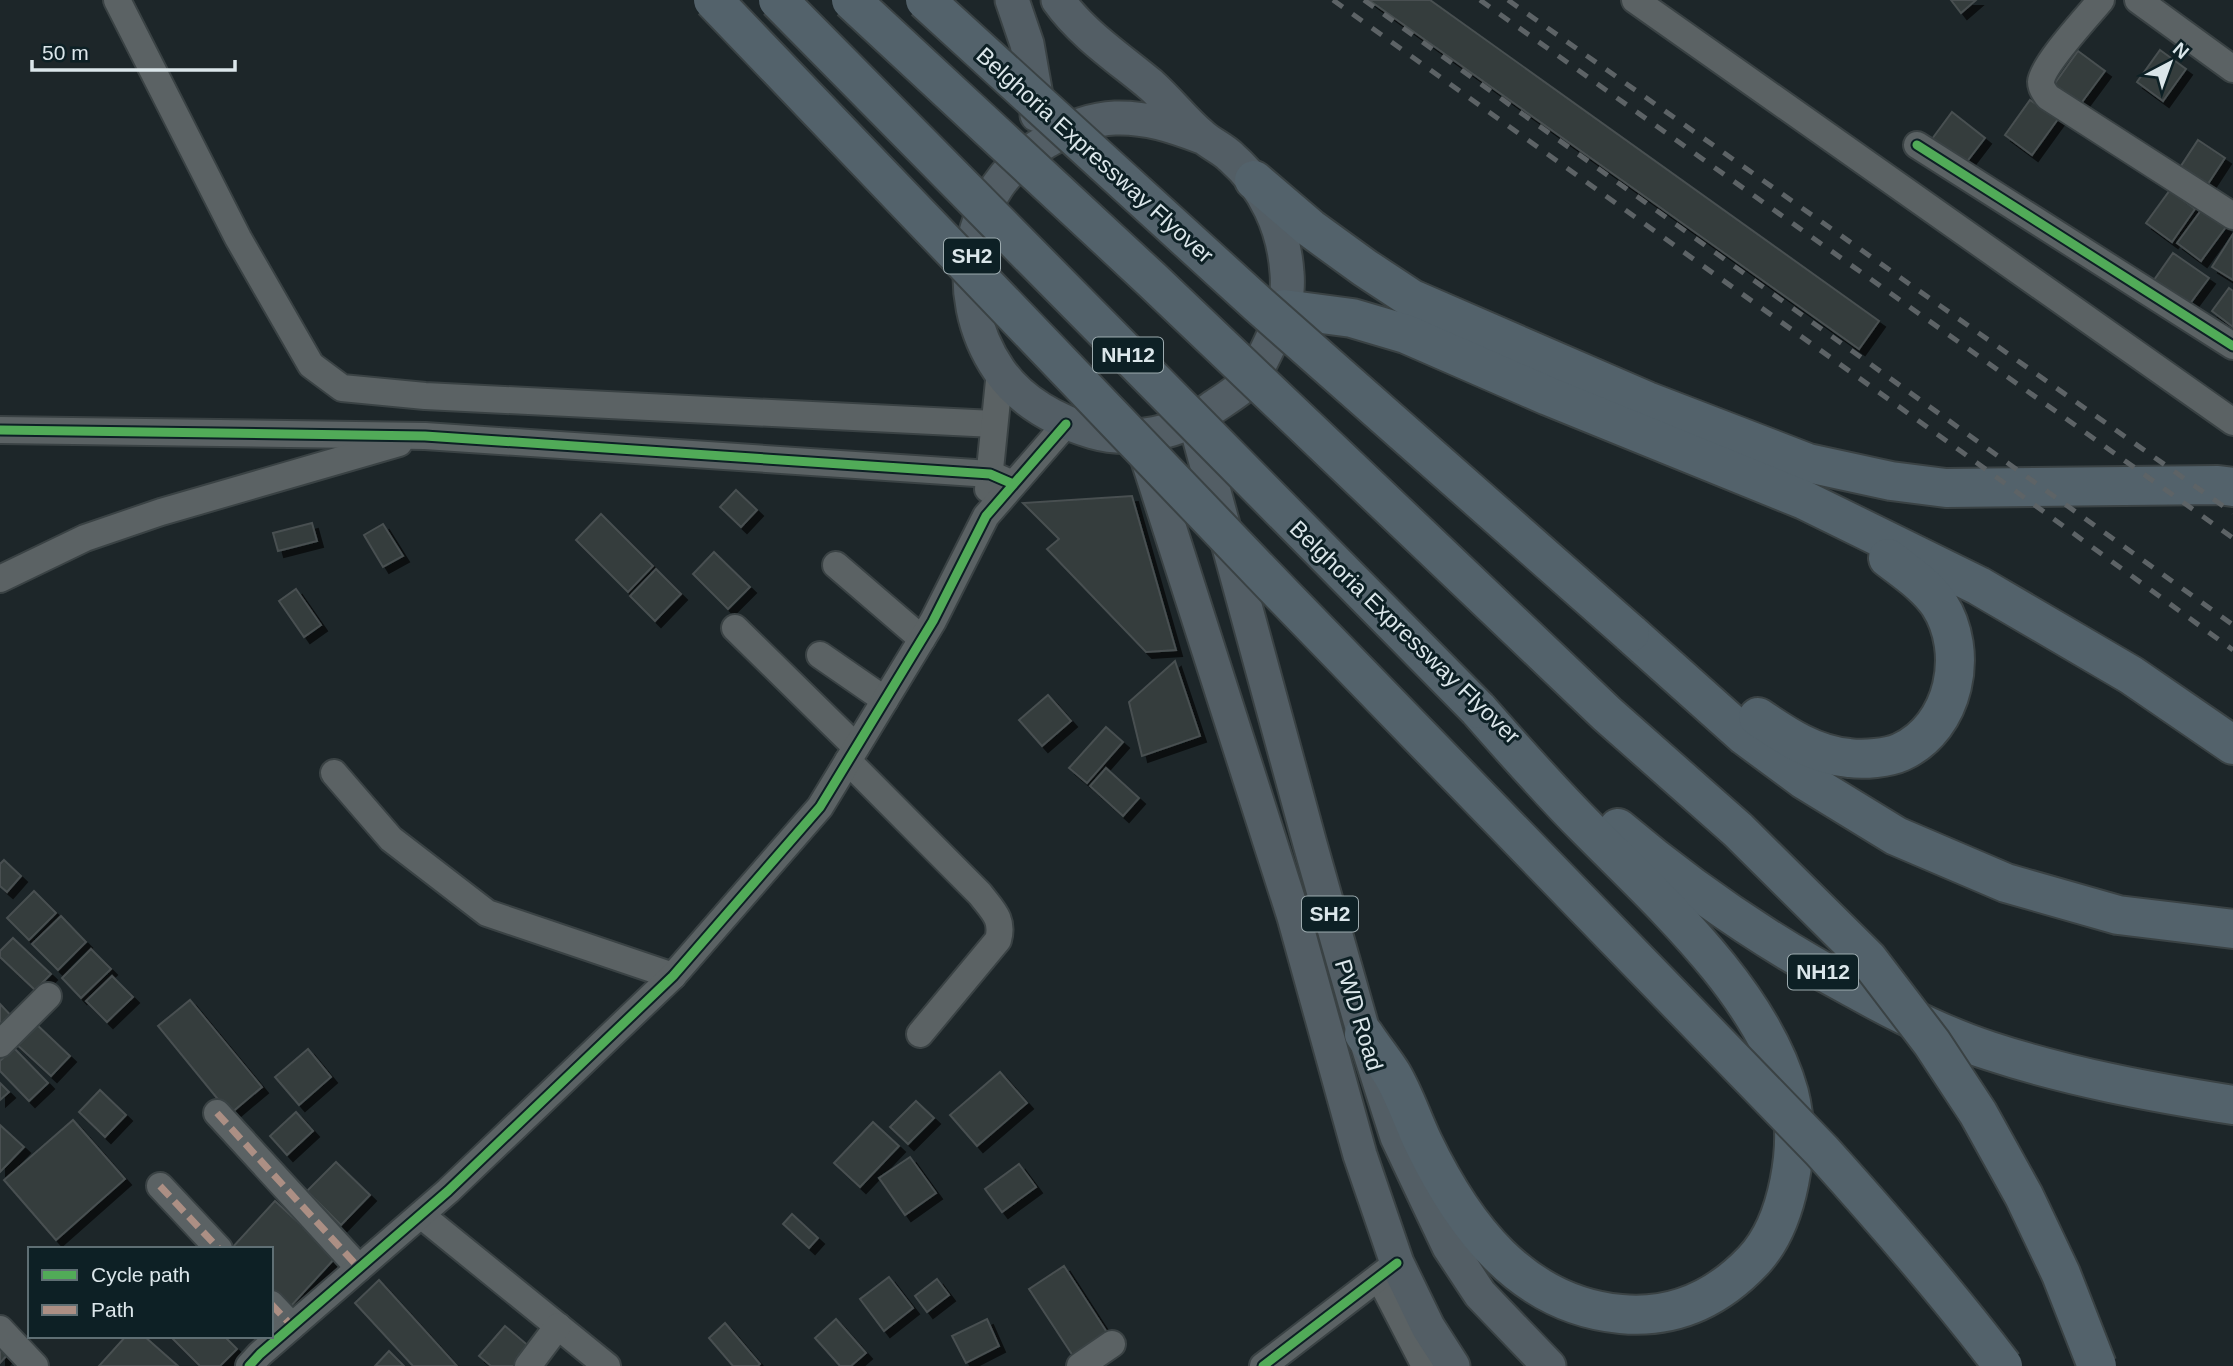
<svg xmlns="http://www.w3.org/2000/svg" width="2233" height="1366" font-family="Arial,sans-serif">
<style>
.building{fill:#343c3d;stroke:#485051;stroke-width:2;filter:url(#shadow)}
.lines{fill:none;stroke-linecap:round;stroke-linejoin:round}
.minor-casing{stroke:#3a4244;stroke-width:30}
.major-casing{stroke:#3a4244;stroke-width:37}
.highway-casing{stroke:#3a4244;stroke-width:42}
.minor{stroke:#5b6264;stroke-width:26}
.major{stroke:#535e65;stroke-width:33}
.highway{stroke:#53626b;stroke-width:38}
.rail{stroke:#5d6366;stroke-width:5;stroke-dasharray:12 12;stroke-linecap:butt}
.highway-bridge-casing{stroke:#3a4244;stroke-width:42;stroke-linecap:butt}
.highway-bridge{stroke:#53626b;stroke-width:38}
.quiet{stroke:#ac8f84;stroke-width:7;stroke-dasharray:14 7;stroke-linecap:butt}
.cycleway-casing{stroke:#0d2025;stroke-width:13}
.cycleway{stroke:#51ab58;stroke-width:9}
.labels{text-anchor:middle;stroke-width:6;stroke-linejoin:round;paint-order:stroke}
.shield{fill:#0d2025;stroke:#9dabaf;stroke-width:2}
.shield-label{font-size:21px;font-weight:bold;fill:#dbe6ea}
.street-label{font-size:23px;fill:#dbe6ea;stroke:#0d2025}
</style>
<defs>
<filter id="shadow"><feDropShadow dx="6" dy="6" stdDeviation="0" flood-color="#0009"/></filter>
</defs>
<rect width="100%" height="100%" fill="#1d2629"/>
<!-- building -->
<g class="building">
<path d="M1369 0H1430L1879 321 1859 349Z"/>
<path d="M1951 0H1976L1961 13Z"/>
<path d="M2160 50 2186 69 2163 101 2137 82Z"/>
<path d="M2078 51 2105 71 2079 106 2053 86Z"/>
<path d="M2030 100 2058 119 2032 155 2005 135Z"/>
<path d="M1952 112 1985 138 1965 164 1932 139Z"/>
<path d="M2198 140 2225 158 2204 190 2177 172Z"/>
<path d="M2170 190 2195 209 2172 242 2146 223Z"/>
<path d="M2202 209 2226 227 2201 261 2177 243Z"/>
<path d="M2233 234V280L2212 267Z"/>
<path d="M2173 253 2209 278 2189 305 2154 280Z"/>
<path d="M2229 288 2233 291V327L2212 311Z"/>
<path d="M736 490 757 510 741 527 720 507Z"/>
<path d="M1132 496 1176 650 1146 652 1047 549 1059 539 1023 503Z"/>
<path d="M601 514 653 566 628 592 576 540Z"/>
<path d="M312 523 317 541 278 551 273 533Z"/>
<path d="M383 524 403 556 383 567 364 535Z"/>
<path d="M714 552 750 587 728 609 693 574Z"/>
<path d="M656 569 681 594 655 621 630 596Z"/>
<path d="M296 589 321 625 304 637 279 601Z"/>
<path d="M1175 661 1200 736 1142 756 1129 702Z"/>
<path d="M1048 695 1071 721 1042 746 1019 720Z"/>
<path d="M1106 727 1123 742 1087 783 1069 768Z"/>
<path d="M1106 768 1139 798 1123 816 1090 786Z"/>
<path d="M4 860 21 876 7 892 0 886V864Z"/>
<path d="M34 891 56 913 29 940 7 918Z"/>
<path d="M61 916 86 942 58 970 32 944Z"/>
<path d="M13 938 51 974 35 990 0 957V951Z"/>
<path d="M91 949 111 969 81 998 62 978Z"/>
<path d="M112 976 133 997 107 1022 86 1001Z"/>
<path d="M190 1000 262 1087 230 1114 158 1026Z"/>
<path d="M0 1004 16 1021 0 1036Z"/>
<path d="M34 1022 70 1056 51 1076 14 1042Z"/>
<path d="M14 1048 48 1083 29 1101 0 1071V1061Z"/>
<path d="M308 1049 331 1077 299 1105 275 1077Z"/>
<path d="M1000 1072 1027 1103 977 1146 950 1115Z"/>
<path d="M0 1083 9 1092 0 1100Z"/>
<path d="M100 1090 126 1115 105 1137 79 1112Z"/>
<path d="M916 1101 934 1118 908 1144 890 1127Z"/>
<path d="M296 1112 313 1131 287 1155 270 1136Z"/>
<path d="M73 1120 125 1179 56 1240 4 1180Z"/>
<path d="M873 1122 899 1146 860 1187 834 1163Z"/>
<path d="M0 1125 24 1147 0 1172Z"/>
<path d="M910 1157 936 1193 905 1215 879 1178Z"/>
<path d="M336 1162 370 1195 341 1225 307 1191Z"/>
<path d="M1019 1164 1036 1187 1002 1212 985 1189Z"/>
<path d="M275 1201 336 1257 290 1307 271 1289V1249H231Z"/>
<path d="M792 1214 818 1238 809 1248 783 1224Z"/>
<path d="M1064 1266 1108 1334 1073 1356 1029 1289Z"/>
<path d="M889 1277 913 1308 884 1331 860 1299Z"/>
<path d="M937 1279 949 1295 927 1312 915 1296Z"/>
<path d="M379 1280 457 1366H413L355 1303Z"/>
<path d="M836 1319 866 1353 851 1366H840L815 1338Z"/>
<path d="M987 1319 999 1346 966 1363 952 1336Z"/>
<path d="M725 1323 760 1364 758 1366H733L709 1338Z"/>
<path d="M505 1326 531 1348 515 1366H491L479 1356Z"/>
<path d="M126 1336H144L178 1366H99Z"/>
<path d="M170 1336H224L237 1349 220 1366H200Z"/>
<path d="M0 1345 9 1353 0 1363Z"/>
<path d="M389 1351 404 1366H375Z"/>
</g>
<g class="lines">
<!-- minor casing -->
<g class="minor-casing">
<g id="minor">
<path d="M117 0 238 238 311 365 342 388 425 396 994 424"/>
<path d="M1635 0 2233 422"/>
<path d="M2101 0C2088 16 2042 65 2041 82 2041 89 2045 93 2048 97L2233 216"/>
<path d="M2138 0 2233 69"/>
<path d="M1917 145 2233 346"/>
<path d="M0 430 425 436 990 474 1013 484"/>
<path d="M988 489 1000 371"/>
<path d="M836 565 922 639"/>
<path d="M0 579 85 538 161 512 399 443"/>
<path d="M735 628 856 747"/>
<path d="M820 655 885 700"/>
<path d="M848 761 980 894C992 910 1004 919 998 940L920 1034"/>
<path d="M334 773 391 839 487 913 673 976"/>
<path d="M0 1044 48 996"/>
<path d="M217 1113 359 1268"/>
<path d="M160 1186 219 1249"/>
<path d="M421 1215 607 1366"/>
<path d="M1379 1277 1425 1366"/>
<path d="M271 1304 292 1326"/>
<path d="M0 1329 35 1366"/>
<path d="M249 1366 260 1354 448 1191 673 976 820 807 933 621 986 516 1066 424"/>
<path d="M528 1366 558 1326"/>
<path d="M1080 1366 1112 1344"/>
<path d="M1263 1366 1397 1263"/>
</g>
</g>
<!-- major casing -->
<g class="major-casing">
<g id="major">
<path d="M1012 0 1027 44 1038 107 1037 115"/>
<path d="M1058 0C1082 34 1120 59 1151 85 1169 101 1184 121 1202 136 1211 144 1223 149 1231 157 1265 187 1284 228 1287 273 1288 283 1287 299 1284 309 1281 321 1261 364 1254 374 1245 388 1225 399 1212 408 1181 433 1131 443 1093 432 1057 421 1021 402 999 370 947 294 966 187 1047 141 1067 129 1091 119 1115 118 1147 117 1173 126 1202 137"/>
<path d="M1195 422 1310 844 1364 1034 1397 1137 1449 1247 1480 1294 1549 1366"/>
<path d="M1144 448 1294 917 1360 1155 1397 1263 1428 1327 1453 1366"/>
</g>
</g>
<!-- highway casing -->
<g class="highway-casing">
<g id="highway">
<path d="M1254 180 1310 228 1365 268 1412 299 1647 401 1808 463 1891 481 1946 488 2218 485 2233 487"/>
<path d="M1284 309 1352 318 1406 334 1548 396 1804 500 1979 586 2131 675 2233 745"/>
<path d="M1630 633 1745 736 1803 779 1896 836 2006 883 2118 915 2233 929"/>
<path d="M1758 717C1786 736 1814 755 1849 758 1864 760 1888 758 1901 752 1955 727 1970 652 1939 604 1926 585 1906 572 1888 558"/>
<path d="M1618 828C1691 890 1770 944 1855 989 1898 1013 1943 1036 1990 1051 2069 1077 2150 1092 2233 1105"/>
<path d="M1364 1034C1373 1048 1384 1061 1392 1074 1405 1096 1412 1119 1423 1142 1463 1225 1521 1305 1621 1314 1674 1319 1717 1299 1753 1261 1789 1223 1802 1144 1789 1093 1761 991 1658 900 1586 827 1548 789 1513 749 1478 709"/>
</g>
</g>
<!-- minor -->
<use href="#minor" class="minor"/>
<!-- major -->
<use href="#major" class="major"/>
<!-- highway -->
<use href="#highway" class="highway"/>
<!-- rail -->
<g class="rail">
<path d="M1333 0 1962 452 2233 650"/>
<path d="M1364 0 2233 625"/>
<path d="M1480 0 2233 538"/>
<path d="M1508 0 2233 513"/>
</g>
<!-- highway-bridge casing -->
<g class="highway-bridge-casing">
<g id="highway-bridge">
<path d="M713 0 1281 593 1822 1151C1885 1221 1946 1291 2003 1366"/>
<path d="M778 0 1478 709"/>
<path d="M851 0 1151 279 1607 714 1738 830 1868 959 1932 1043 1978 1113 2024 1196 2061 1274 2097 1366"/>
<path d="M925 0 1259 305 1630 633"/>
</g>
</g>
<!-- highway-bridge -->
<use href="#highway-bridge" class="highway-bridge"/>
<!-- quiet -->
<g class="quiet">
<path d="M217 1113 359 1268"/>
<path d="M160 1186 219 1249"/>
<path d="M271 1304 292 1326"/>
</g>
<!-- cycleway casing -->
<g class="cycleway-casing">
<g id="cycleway">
<path d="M1917 145 2233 346"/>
<path d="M0 430 425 436 990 474 1013 484"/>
<path d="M249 1366 260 1354 448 1191 673 976 820 807 933 621 986 516 1066 424"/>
<path d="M1263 1366 1397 1263"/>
</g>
</g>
<!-- cycleway -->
<use href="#cycleway" class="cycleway"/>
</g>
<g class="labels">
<!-- shield labels -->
<g class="shield">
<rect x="944" y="238.5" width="56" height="35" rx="5"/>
<rect x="1093" y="337.5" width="70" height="35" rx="5"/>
<rect x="1302" y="896.5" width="56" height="35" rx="5"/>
<rect x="1788" y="954.5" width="70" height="35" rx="5"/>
</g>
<g class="shield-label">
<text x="972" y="263">SH2</text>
<text x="1128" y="362">NH12</text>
<text x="1330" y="921">SH2</text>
<text x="1823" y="979">NH12</text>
</g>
<!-- street labels -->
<g class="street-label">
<text transform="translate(1095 155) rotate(42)" y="8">Belghoria Expressway Flyover</text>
<text transform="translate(1405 632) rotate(44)" y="8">Belghoria Expressway Flyover</text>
<text transform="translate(1359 1015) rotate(73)" y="8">PWD Road</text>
</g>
</g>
<!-- legend -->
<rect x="28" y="1247" width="245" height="91" fill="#0d2025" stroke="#5f6f74" stroke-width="2"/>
<rect x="42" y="1270" width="35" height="10" fill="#51ab58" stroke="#5f6f74" stroke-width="2"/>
<text x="91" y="1282" font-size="21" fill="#dbe6ea">Cycle path</text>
<rect x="42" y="1305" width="35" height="10" fill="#ac8f84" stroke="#5f6f74" stroke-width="2"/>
<text x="91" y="1317" font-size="21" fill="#dbe6ea">Path</text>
<!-- north arrow -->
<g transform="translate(2170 63) rotate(41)" stroke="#0d2025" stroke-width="5" paint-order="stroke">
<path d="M0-5L12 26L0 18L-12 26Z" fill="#dbe6ea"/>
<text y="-10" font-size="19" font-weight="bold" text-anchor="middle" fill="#dbe6ea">N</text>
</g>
<!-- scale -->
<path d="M32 60v10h203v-10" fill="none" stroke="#dbe6ea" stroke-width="3.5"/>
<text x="42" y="60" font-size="21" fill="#dbe6ea" stroke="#0d2025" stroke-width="5" paint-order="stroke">50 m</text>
</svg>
